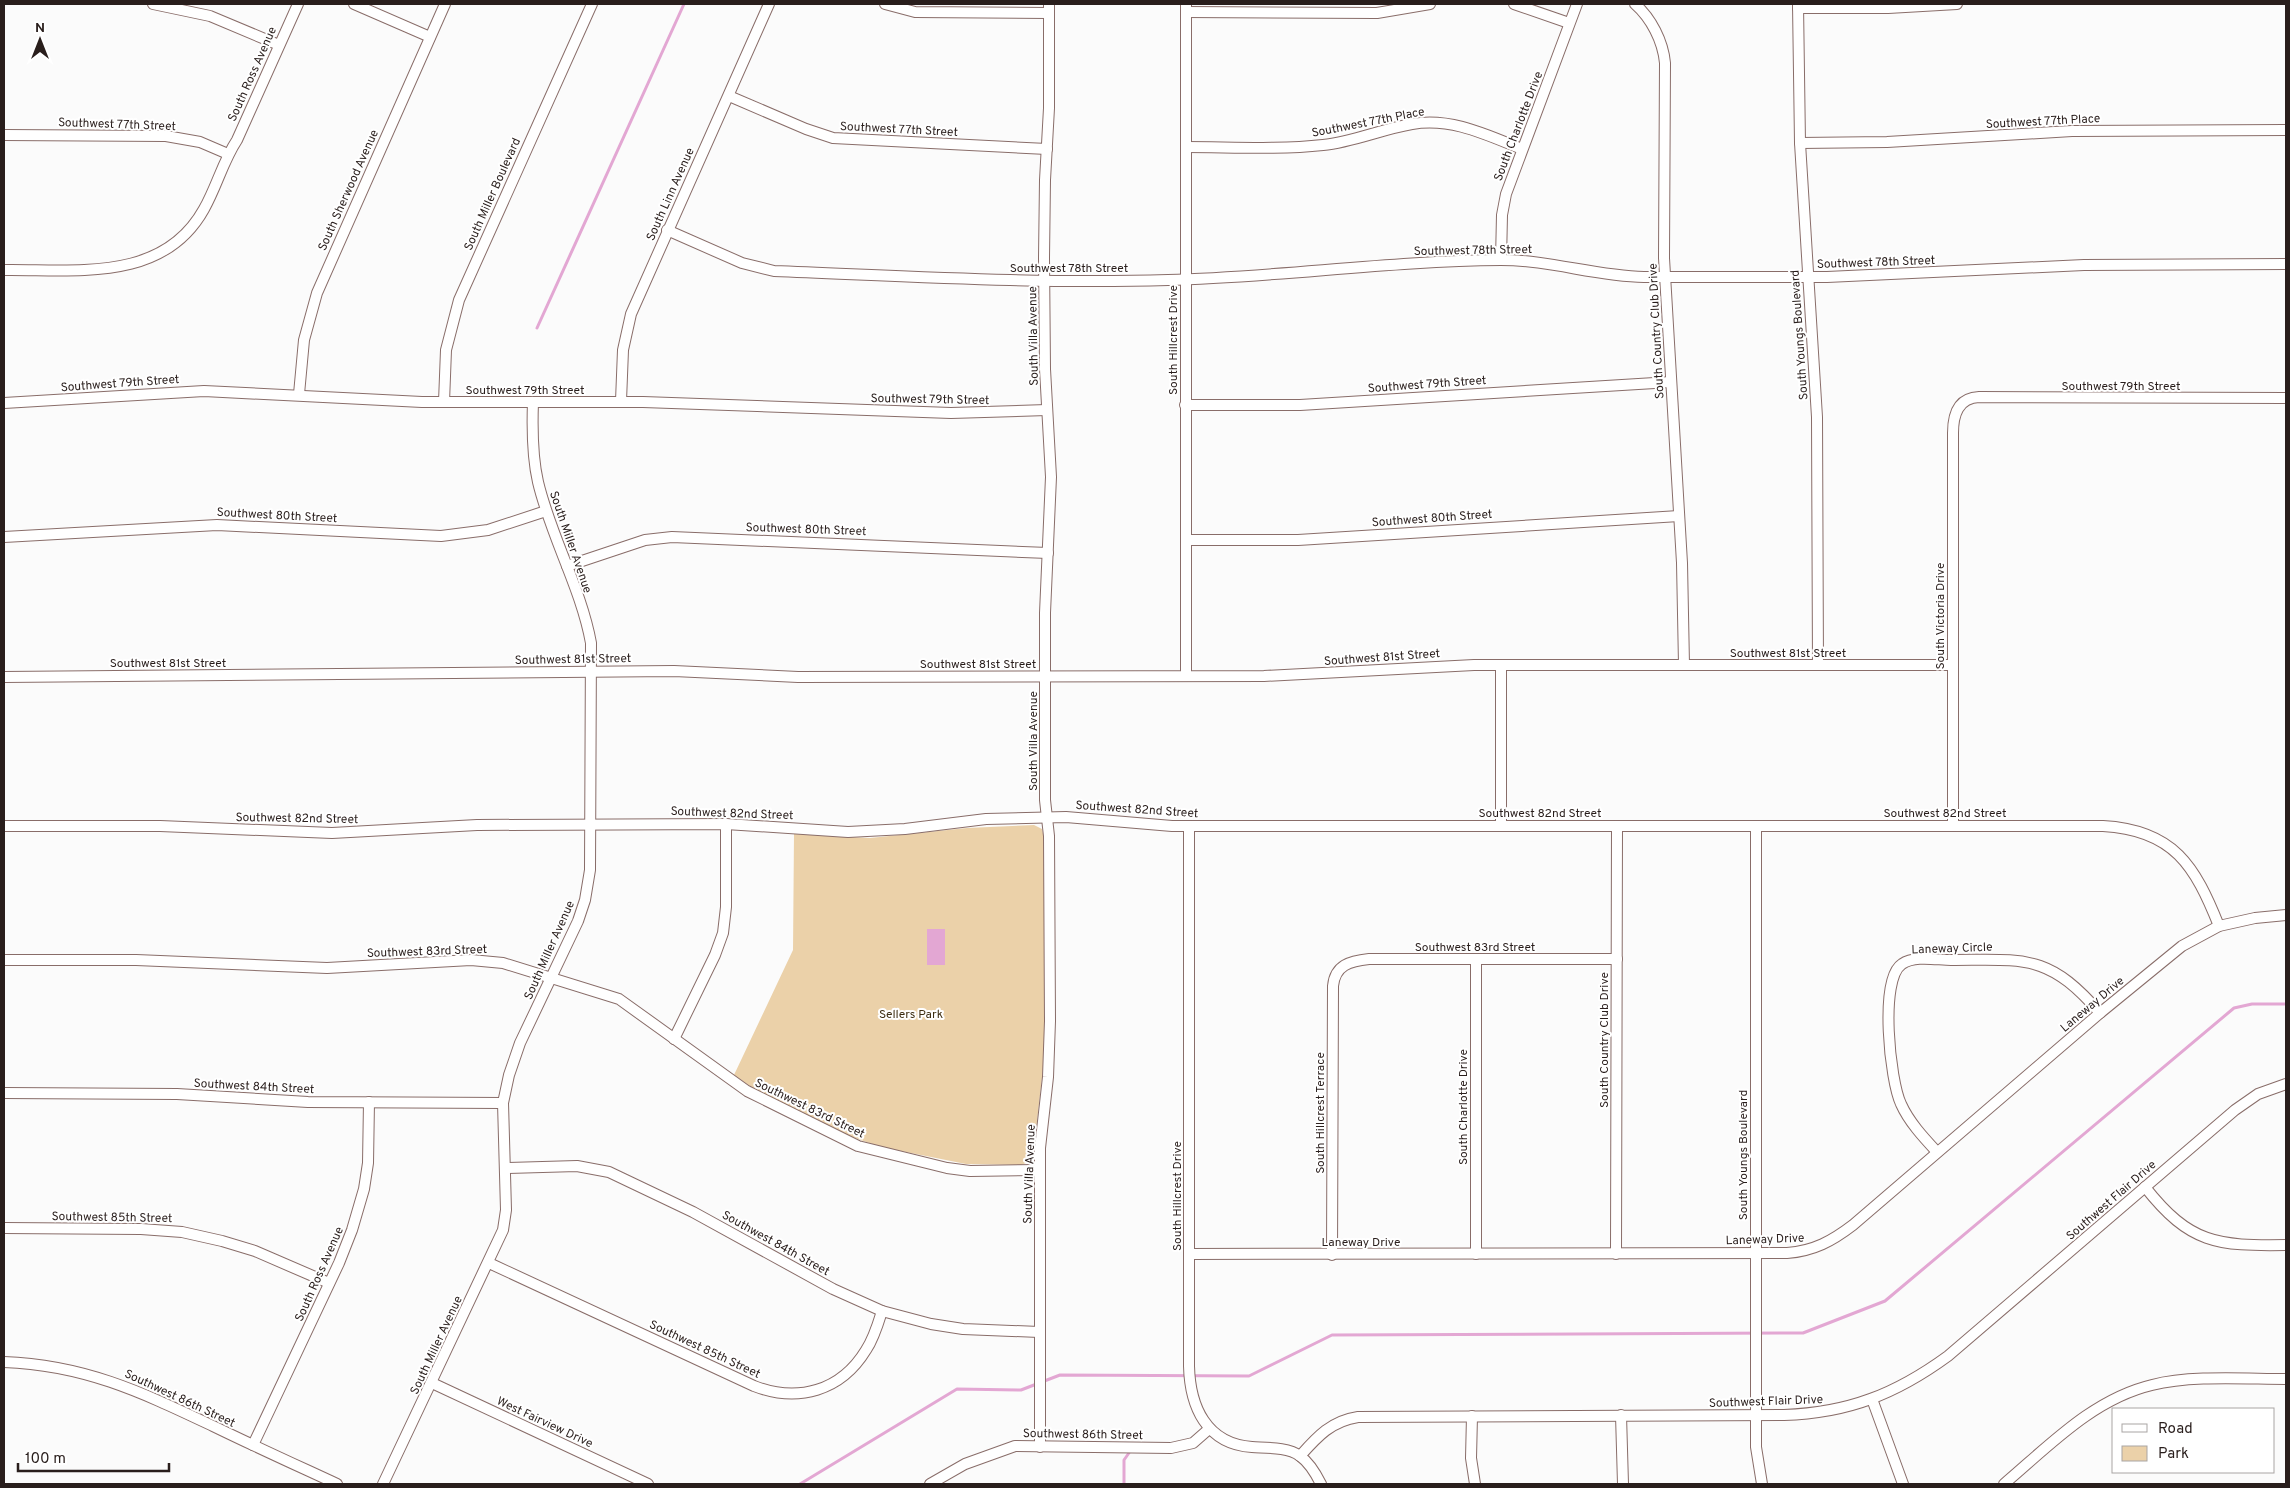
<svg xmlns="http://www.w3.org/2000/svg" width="2290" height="1488" font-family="Overpass,sans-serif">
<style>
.green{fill:#ebd1a9}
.water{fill:#e3a7d3}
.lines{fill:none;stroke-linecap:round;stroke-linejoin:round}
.stream{stroke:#e3a7d3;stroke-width:3}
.street-casing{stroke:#896d69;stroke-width:12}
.street{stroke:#fff;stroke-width:10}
.labels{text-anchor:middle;stroke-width:4;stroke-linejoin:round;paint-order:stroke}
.street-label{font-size:12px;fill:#291e1c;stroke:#fff}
.park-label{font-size:12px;fill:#3e2e12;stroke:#fff}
</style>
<rect width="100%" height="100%" fill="#fbfbfb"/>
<!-- green -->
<path class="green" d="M1034 825 1042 829 1044 838 1045 1027 1043 1069 1033 1156 1031 1161 1021 1165 966 1164 881 1147 849 1136 754 1089 734 1075 793 950 794 834 870 838 967 828Z"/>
<!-- water -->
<rect class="water" x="927" y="929" width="18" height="36"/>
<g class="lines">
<!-- stream -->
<g class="stream">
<path d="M537 328 684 4"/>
<path d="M800 1484 957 1389 1021 1390 1060 1375 1249 1376 1332 1335 1803 1333 1885 1301 2234 1008 2252 1004H2286"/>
<path d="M1124 1484V1460L1131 1450"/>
</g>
<!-- street casing -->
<g class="street-casing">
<g id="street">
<path d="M153 4 210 16 279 45"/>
<path d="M354 4 430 37"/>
<path d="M885 4 915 12 1049 13"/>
<path d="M1186 4V676"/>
<path d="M1514 4 1569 23"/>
<path d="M1635 4C1651 18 1663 41 1665 63L1664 258 1682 563 1684 665"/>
<path d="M1798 4 1800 143 1817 417 1818 665"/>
<path d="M1798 8H1888L1957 4"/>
<path d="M1186 12 1377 13 1430 4"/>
<path d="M729 96 806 129 833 138 1047 149"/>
<path d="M4 135 166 136 200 142 228 154"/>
<path d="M1800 143 1887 142 2072 131 2286 130"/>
<path d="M1186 147C1231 147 1278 150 1323 145 1353 142 1382 129 1412 124 1451 117 1487 135 1522 149"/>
<path d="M667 230 742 263 774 271C905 276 1037 284 1168 280 1279 277 1390 261 1501 260 1550 260 1595 276 1644 277H1827L2084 265 2286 264"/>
<path d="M1501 260 1502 215 1506 194 1577 4"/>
<path d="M4 270C76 269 163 283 204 209 217 186 223 161 237 140L298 4"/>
<path d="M299 394 304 340 317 293 445 4"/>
<path d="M621 401 623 350 631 314 769 4"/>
<path d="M444 402 446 350 459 300 592 4"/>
<path d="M4 403 204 391 422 402H643L951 413 1047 410"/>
<path d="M1185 405H1300L1671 382"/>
<path d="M4 537 217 525 441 536 488 530 546 511"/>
<path d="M1186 540H1298L1679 516"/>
<path d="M567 566 645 540 672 537 1048 553"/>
<path d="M4 677 674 671 798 677 1264 676 1474 665H1952"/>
<path d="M4 826H160L332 833 477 825 726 824 848 832 905 829 986 819 1066 817 1172 826H2103C2174 830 2195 866 2219 926"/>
<path d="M1189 826V1366C1190 1406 1206 1444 1252 1447 1266 1448 1288 1447 1300 1456 1310 1463 1316 1474 1321 1484"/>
<path d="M1501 826V665"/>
<path d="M1756 826V1447L1762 1484"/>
<path d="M1953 826V433C1953 415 1958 398 1979 397L2286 398"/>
<path d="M4 960H136L327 968 471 960 503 963 619 999 747 1091 858 1146 947 1168 970 1171 1039 1170"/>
<path d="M1476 960V1254"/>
<path d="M674 1039 715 955 723 933 726 907V824"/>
<path d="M4 1093 177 1094 308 1102 503 1103"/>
<path d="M1937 1152C1924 1138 1909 1122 1901 1104 1890 1081 1879 979 1902 964 1915 955 1937 960 1951 960 2025 960 2048 953 2100 1013"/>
<path d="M505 1168 577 1166 609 1172 693 1212 833 1289 882 1311 931 1324 963 1329 1039 1332"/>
<path d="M2145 1187C2190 1244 2217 1246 2286 1245"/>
<path d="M4 1228 141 1229 182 1232 222 1241 255 1251 329 1283"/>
<path d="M1189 1254 1787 1253C1814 1251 1832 1241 1853 1225L2100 1013 2182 946 2219 926 2255 918 2286 915"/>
<path d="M1616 1254 1617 826"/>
<path d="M1332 1255 1333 986C1335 965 1350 961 1369 959H1617"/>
<path d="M489 1263 754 1386C798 1403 841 1391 866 1350 874 1338 878 1324 882 1311"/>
<path d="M4 1362C85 1365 141 1392 213 1426 254 1446 296 1465 337 1484"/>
<path d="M432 1383 648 1484"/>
<path d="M1872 1399 1903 1484"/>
<path d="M1621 1415 1623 1484"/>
<path d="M1472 1416 1471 1458 1475 1484"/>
<path d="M253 1445 339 1263 352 1230 364 1189 368 1163 369 1102"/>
<path d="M1040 1447V1148L1048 1077 1050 1021 1049 836 1045 800V613L1051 477 1045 369 1044 258 1045 180 1049 108V4"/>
<path d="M1300 1456C1317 1437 1331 1421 1358 1417L1784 1415C1848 1413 1896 1394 1948 1356L2235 1110 2258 1094 2286 1084"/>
<path d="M383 1484 503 1230 506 1210 503 1103 509 1075 520 1043 578 921 585 900 590 870 591 643C581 588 551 537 538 482 532 456 532 429 533 402"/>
<path d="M930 1484 965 1464 1015 1446 1171 1448 1193 1443 1209 1429"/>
<path d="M2004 1484C2049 1446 2093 1399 2152 1385 2191 1375 2245 1379 2286 1379"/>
</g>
</g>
<!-- street -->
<use href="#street" class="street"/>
</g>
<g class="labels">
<!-- street labels -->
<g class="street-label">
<text transform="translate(252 74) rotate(-66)" y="4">South Ross Avenue</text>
<text transform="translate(2043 121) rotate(-3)" y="4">Southwest 77th Place</text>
<text transform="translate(1368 122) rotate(-11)" y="4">Southwest 77th Place</text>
<text transform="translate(117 124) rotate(2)" y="4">Southwest 77th Street</text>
<text transform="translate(1518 126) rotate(-69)" y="4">South Charlotte Drive</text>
<text transform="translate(899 129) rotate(3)" y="4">Southwest 77th Street</text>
<text transform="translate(348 190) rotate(-66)" y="4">South Sherwood Avenue</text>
<text transform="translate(492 194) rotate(-66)" y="4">South Miller Boulevard</text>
<text transform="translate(670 194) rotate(-66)" y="4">South Linn Avenue</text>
<text transform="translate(1473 250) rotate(-1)" y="4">Southwest 78th Street</text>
<text transform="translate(1876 262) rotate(-2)" y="4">Southwest 78th Street</text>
<text x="1069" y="272">Southwest 78th Street</text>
<text transform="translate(1656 331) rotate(-93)" y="4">South Country Club Drive</text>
<text transform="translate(1799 335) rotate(-94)" y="4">South Youngs Boulevard</text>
<text transform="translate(1033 336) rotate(-91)" y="4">South Villa Avenue</text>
<text transform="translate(1173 340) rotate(-90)" y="4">South Hillcrest Drive</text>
<text transform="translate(120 383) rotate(-4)" y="4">Southwest 79th Street</text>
<text transform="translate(1427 384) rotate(-4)" y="4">Southwest 79th Street</text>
<text x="2121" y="390">Southwest 79th Street</text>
<text x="525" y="394">Southwest 79th Street</text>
<text transform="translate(930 399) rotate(1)" y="4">Southwest 79th Street</text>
<text transform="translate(277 515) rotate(3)" y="4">Southwest 80th Street</text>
<text transform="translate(1432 518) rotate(-4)" y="4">Southwest 80th Street</text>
<text transform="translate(806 529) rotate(2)" y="4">Southwest 80th Street</text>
<text transform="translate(571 542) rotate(71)" y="4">South Miller Avenue</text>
<text transform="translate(1940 616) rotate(-90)" y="4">South Victoria Drive</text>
<text x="1788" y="657">Southwest 81st Street</text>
<text transform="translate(1382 657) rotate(-4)" y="4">Southwest 81st Street</text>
<text transform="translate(573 659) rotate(-1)" y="4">Southwest 81st Street</text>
<text x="168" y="667">Southwest 81st Street</text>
<text x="978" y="668">Southwest 81st Street</text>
<text transform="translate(1033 741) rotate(-90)" y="4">South Villa Avenue</text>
<text transform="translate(1137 809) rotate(4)" y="4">Southwest 82nd Street</text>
<text transform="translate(732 813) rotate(2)" y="4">Southwest 82nd Street</text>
<text x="1540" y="817">Southwest 82nd Street</text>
<text x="1945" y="817">Southwest 82nd Street</text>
<text transform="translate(297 818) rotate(1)" y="4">Southwest 82nd Street</text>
<text x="1475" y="951">Southwest 83rd Street</text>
<text transform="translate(1952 948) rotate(-2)" y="4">Laneway Circle</text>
<text transform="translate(549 950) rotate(-66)" y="4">South Miller Avenue</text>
<text transform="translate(427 951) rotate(-2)" y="4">Southwest 83rd Street</text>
<text transform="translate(2092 1004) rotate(-40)" y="4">Laneway Drive</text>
<text transform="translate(1604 1040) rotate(-90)" y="4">South Country Club Drive</text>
<text transform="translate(254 1086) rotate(3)" y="4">Southwest 84th Street</text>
<text transform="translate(1463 1107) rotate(-90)" y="4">South Charlotte Drive</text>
<text transform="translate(810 1108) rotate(26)" y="4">Southwest 83rd Street</text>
<text transform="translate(1320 1113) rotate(-90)" y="4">South Hillcrest Terrace</text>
<text transform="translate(1743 1155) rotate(-90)" y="4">South Youngs Boulevard</text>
<text transform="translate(1029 1174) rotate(-88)" y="4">South Villa Avenue</text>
<text transform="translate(1177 1196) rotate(-90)" y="4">South Hillcrest Drive</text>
<text transform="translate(2111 1200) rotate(-41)" y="4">Southwest Flair Drive</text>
<text transform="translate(112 1217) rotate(1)" y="4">Southwest 85th Street</text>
<text transform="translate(1765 1239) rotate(-2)" y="4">Laneway Drive</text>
<text x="1361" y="1246">Laneway Drive</text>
<text transform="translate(776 1243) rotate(29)" y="4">Southwest 84th Street</text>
<text transform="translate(319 1274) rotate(-66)" y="4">South Ross Avenue</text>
<text transform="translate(436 1345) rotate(-65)" y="4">South Miller Avenue</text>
<text transform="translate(705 1349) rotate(25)" y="4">Southwest 85th Street</text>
<text transform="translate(180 1398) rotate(25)" y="4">Southwest 86th Street</text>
<text transform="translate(1766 1401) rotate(-2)" y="4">Southwest Flair Drive</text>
<text transform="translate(545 1422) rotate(25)" y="4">West Fairview Drive</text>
<text transform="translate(1083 1434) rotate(1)" y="4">Southwest 86th Street</text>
</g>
<!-- park labels -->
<g class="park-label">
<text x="911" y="1018">Sellers Park</text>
</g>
</g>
<!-- border -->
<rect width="2290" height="1488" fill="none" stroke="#291e1c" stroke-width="10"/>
<!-- legend -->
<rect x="2112" y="1408" width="162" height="65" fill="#ffffff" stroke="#a9a5a4"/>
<rect x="2122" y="1424" width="25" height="8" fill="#ffffff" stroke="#a9a5a4"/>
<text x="2158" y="1433" font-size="15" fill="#291e1c">Road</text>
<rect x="2122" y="1446" width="25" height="15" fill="#ebd1a9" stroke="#a9a5a4"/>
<text x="2158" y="1458" font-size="15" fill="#291e1c">Park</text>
<!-- north arrow -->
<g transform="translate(40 40)" stroke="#ffffff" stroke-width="4" paint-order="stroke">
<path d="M0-4L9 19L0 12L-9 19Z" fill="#291e1c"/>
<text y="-8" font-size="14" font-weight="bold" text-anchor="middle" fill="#291e1c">N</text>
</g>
<!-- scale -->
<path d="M18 1463v8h151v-8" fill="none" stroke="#291e1c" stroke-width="2.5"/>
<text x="25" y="1463" font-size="15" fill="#291e1c" stroke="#ffffff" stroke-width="4" paint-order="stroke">100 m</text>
</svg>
